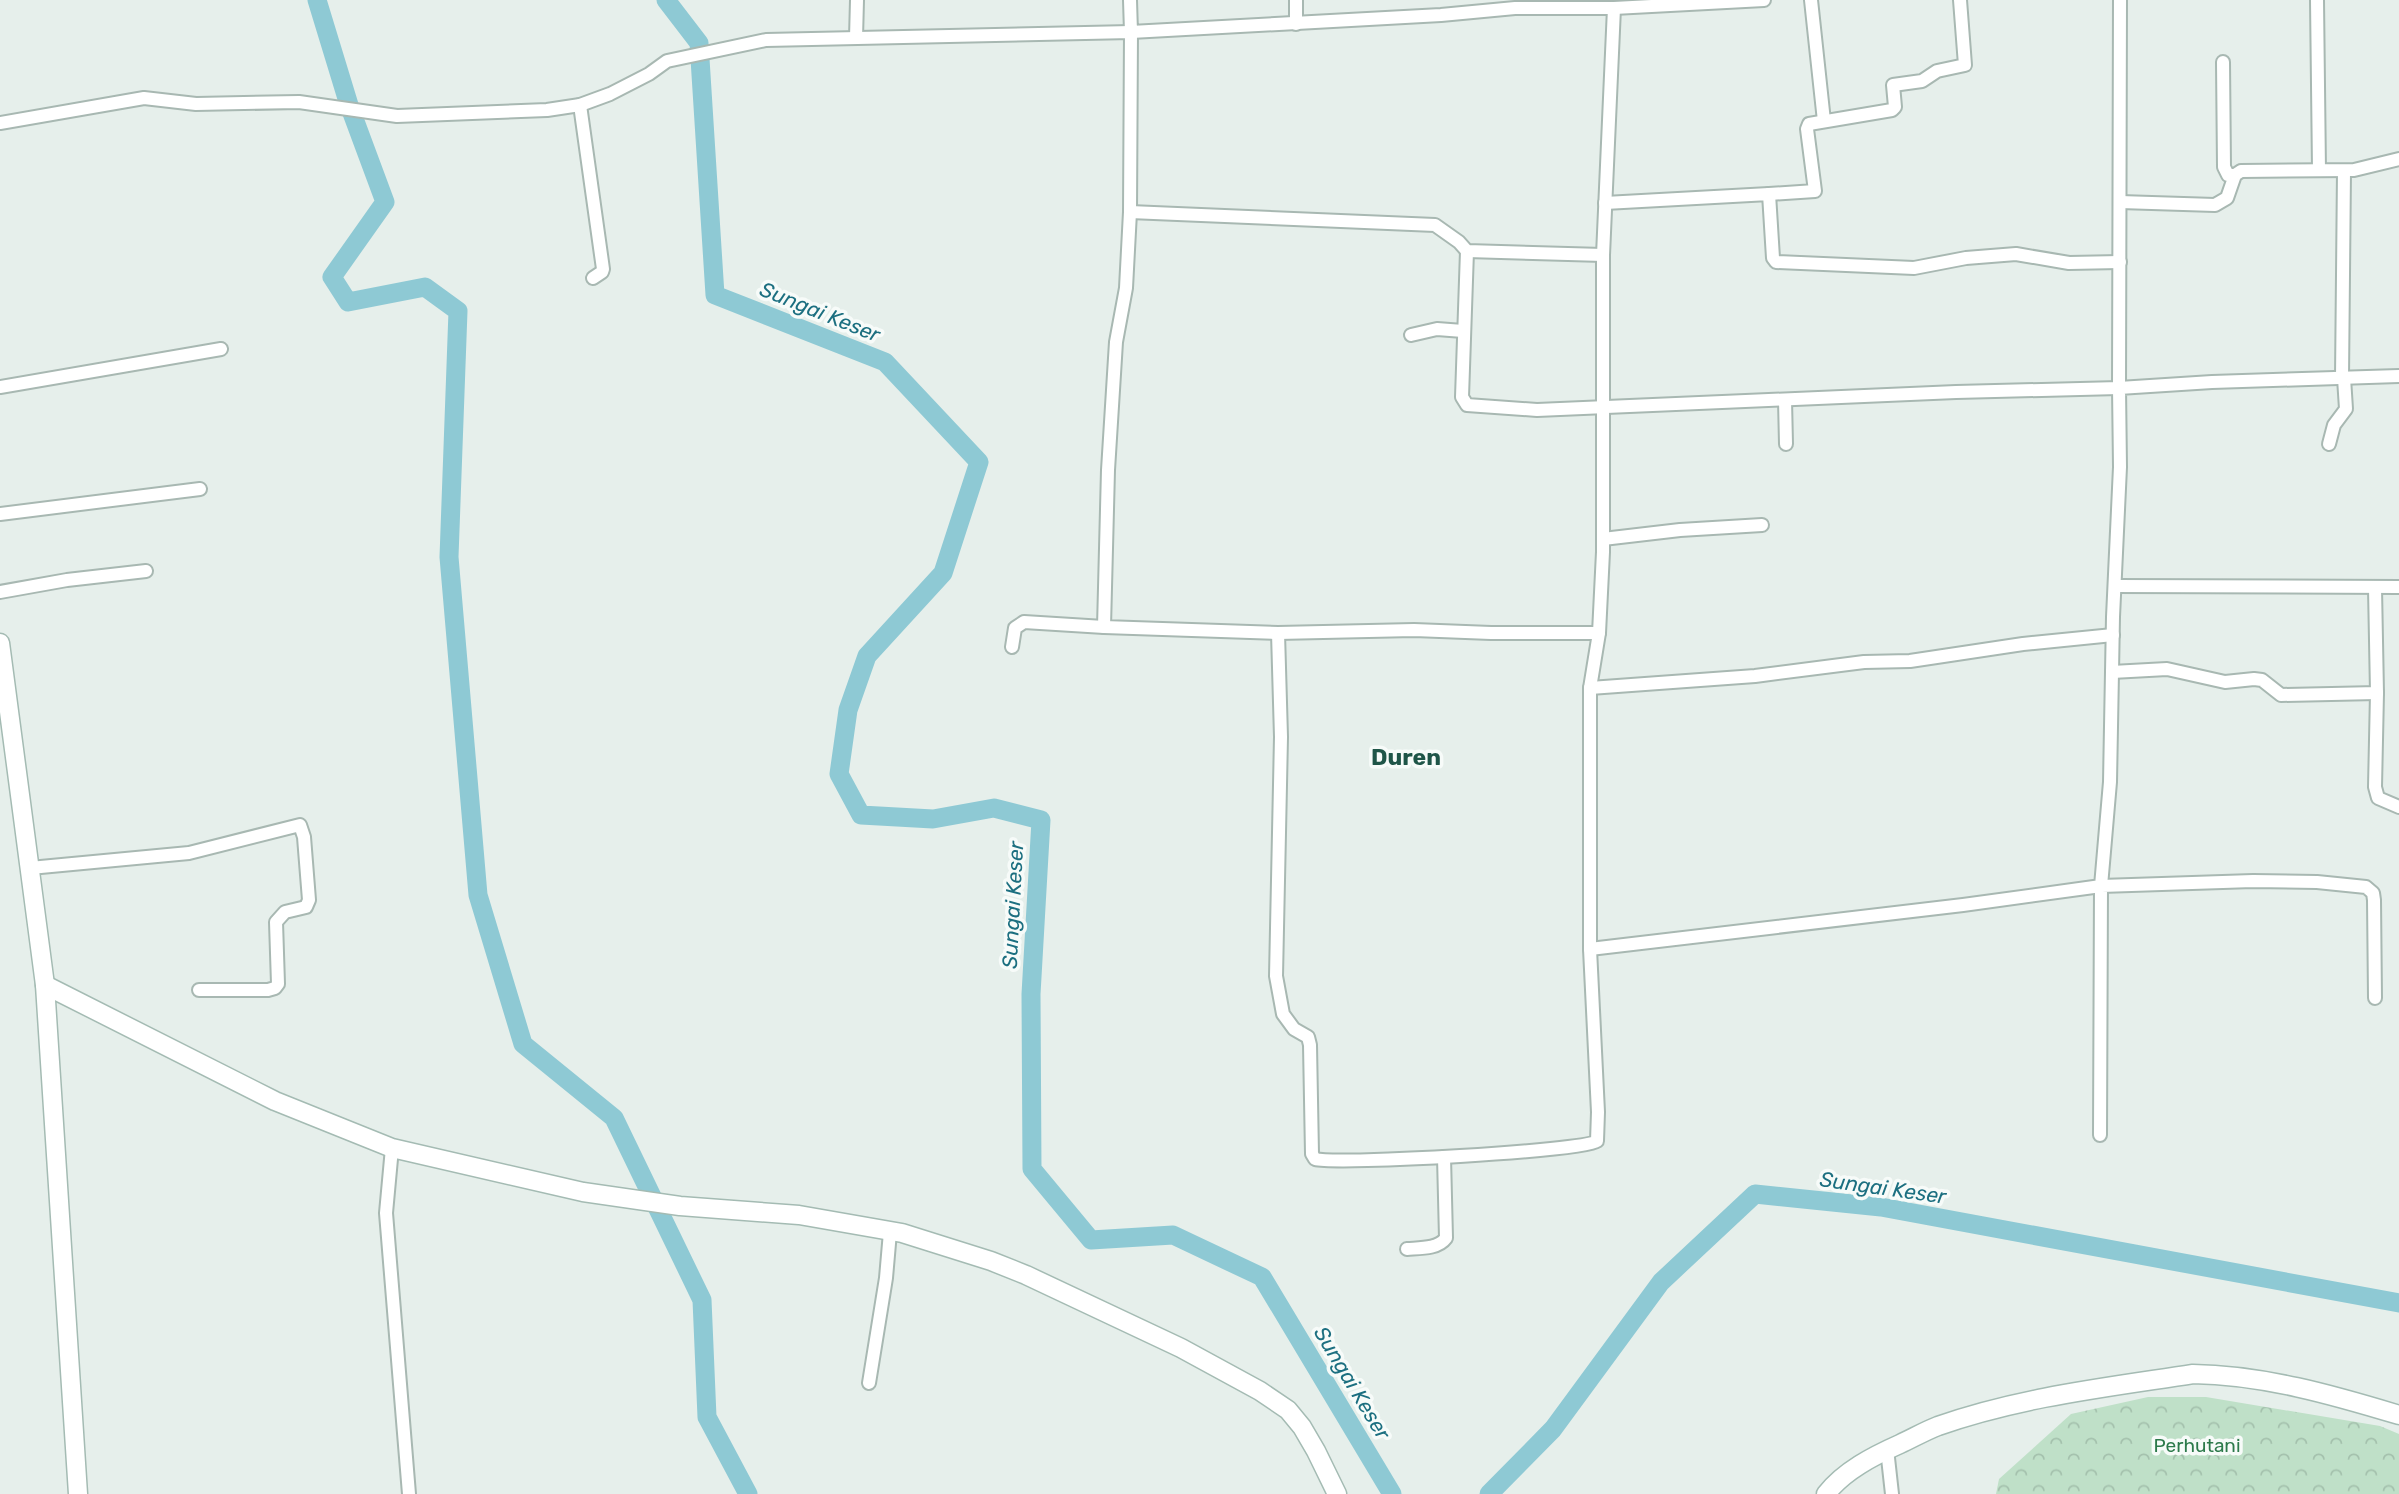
<svg xmlns="http://www.w3.org/2000/svg" width="2399" height="1494" font-family="Rubik,sans-serif">
<style>
.forest{fill:url(#forest-crowns)}
.lines{fill:none;stroke-linecap:round;stroke-linejoin:round}
.river{stroke:#8ec9d4;stroke-width:19}
.street-casing{stroke:#a8b8b2;stroke-width:16}
.secondary-casing{stroke:#a4bbb3;stroke-width:21}
.street{stroke:#fff;stroke-width:12}
.secondary{stroke:#fff;stroke-width:18}
.labels{text-anchor:middle;stroke-width:7;stroke-linejoin:round;paint-order:stroke}
.park-label{font-size:19px;fill:#2d7a4b;stroke:#f7fbf9}
.water-label{font-size:21px;font-style:italic;fill:#1c6f80;stroke:#f7fbf9}
.quarter-label{font-size:23px;font-weight:bold;fill:#1f5548;stroke:#f7fbf9}
</style>
<defs>
<pattern id="forest-crowns" width="20" height="18" patternUnits="userSpaceOnUse" patternTransform="scale(1.75)"><rect width="20" height="18" fill="#bfe0c8"/><path d="M2 6a3 3 0 1 1 6 0M12 15a3 3 0 1 1 6 0" fill="none" stroke="#a4c1ad"/></pattern>
</defs>
<rect width="100%" height="100%" fill="#e6efeb"/>
<!-- forest -->
<path class="forest" d="M2148 1397H2206L2380 1426 2399 1434V1494H1996L1999 1479 2071 1414Z"/>
<g class="lines">
<!-- river -->
<g class="river">
<path d="M317 0 349 105 385 202 332 277 348 302 425 287 458 311 449 557 478 895 523 1044 614 1118 702 1300 707 1417 748 1494"/>
<path d="M666 0 699 43 715 295 885 362 979 462 943 573 867 656 848 710 839 774 861 815 933 819 994 808 1041 820 1031 994 1032 1169 1091 1240 1173 1235 1262 1277 1392 1494"/>
<path d="M1489 1494 1553 1429 1661 1282 1755 1194 1881 1207 2399 1303"/>
</g>
<!-- street casing -->
<g class="street-casing">
<g id="street">
<path d="M1130 0 1131 32 1441 15 1515 8H1614L1764 0"/>
<path d="M1296 0V24"/>
<path d="M1811 0 1824 121"/>
<path d="M2317 0 2319 170"/>
<path d="M856 38 857 0"/>
<path d="M2223 62 2224 167 2228 175H2235"/>
<path d="M580 105 603 269 602 272 593 278"/>
<path d="M0 123 144 98 196 104 299 102 397 116 547 110 580 105 610 94 649 74 667 61 766 40 1131 32 1130 212 1126 288 1116 342 1108 470 1104 627 1278 633 1414 630 1491 633H1599L1603 552V255L1614 8"/>
<path d="M1769 194 1815 191 1807 129 1809 124 1892 110 1895 107 1893 85 1922 81 1937 71 1965 65 1960 0"/>
<path d="M2120 202 2215 205 2227 198 2235 175 2241 171 2354 170 2399 159"/>
<path d="M1605 203 1769 194 1773 258 1776 262 1914 268 1966 258 2016 254 2069 263 2120 262"/>
<path d="M1130 212 1435 225 1459 242 1467 251 1603 255"/>
<path d="M1467 251 1462 397 1467 405 1537 410 1956 392 2119 388 2120 0"/>
<path d="M1411 335 1437 329 1463 331"/>
<path d="M2342 378 2344 171"/>
<path d="M0 387 221 349"/>
<path d="M1785 400 1786 444"/>
<path d="M2329 444 2334 425 2346 409 2344 378"/>
<path d="M0 514 200 489"/>
<path d="M1603 539 1680 530 1762 525"/>
<path d="M2115 586 2399 587"/>
<path d="M0 592 67 580 146 571"/>
<path d="M1278 633 1281 737 1276 976 1283 1014 1294 1029 1308 1037 1310 1045 1312 1154 1315 1159C1339 1165 1584 1151 1597 1141L1598 1112 1590 949V688L1599 633"/>
<path d="M1012 647 1015 628 1024 622 1104 627"/>
<path d="M2112 672 2167 669 2225 682 2254 679 2262 680 2281 695 2377 693 2375 588"/>
<path d="M1590 688 1755 676 1864 662 1910 661 2023 644 2113 635"/>
<path d="M2377 693 2375 787 2378 798 2399 807"/>
<path d="M30 868 189 853 300 825 304 837 309 900 306 907 285 912 276 922 278 984 275 988 268 990H199"/>
<path d="M1590 949 1963 905 2101 886 2110 782 2113 617 2120 467 2119 388 2212 382 2399 376"/>
<path d="M2100 1135 2101 886 2253 881 2317 882 2366 887 2373 893 2374 900 2375 998"/>
<path d="M392 1148 386 1213 409 1494"/>
<path d="M1407 1249C1420 1248 1438 1249 1446 1238L1444 1157"/>
<path d="M869 1383 886 1278 890 1232"/>
<path d="M1887 1449 1892 1494"/>
</g>
</g>
<!-- secondary casing -->
<g class="secondary-casing">
<g id="secondary">
<path d="M0 643 45 985 78 1494"/>
<path d="M45 985 275 1101 392 1148 583 1192 680 1206 799 1215 902 1233 991 1261 1026 1275 1181 1348 1260 1391 1288 1410 1302 1427 1316 1451 1337 1494"/>
<path d="M1826 1494C1844 1471 1873 1456 1900 1444 1913 1438 1925 1431 1938 1426 2020 1397 2109 1387 2193 1374 2263 1375 2333 1395 2399 1415"/>
</g>
</g>
<!-- street -->
<use href="#street" class="street"/>
<!-- secondary -->
<use href="#secondary" class="secondary"/>
</g>
<g class="labels">
<!-- park labels -->
<g class="park-label">
<text x="2197" y="1452">Perhutani</text>
</g>
<!-- water labels -->
<g class="water-label">
<text transform="translate(820 312) rotate(22)" y="7">Sungai Keser</text>
<text transform="translate(1013 905) rotate(-87)" y="7">Sungai Keser</text>
<text transform="translate(1883 1188) rotate(8)" y="7">Sungai Keser</text>
<text transform="translate(1352 1383) rotate(59)" y="7">Sungai Keser</text>
</g>
<!-- quarter labels -->
<g class="quarter-label">
<text x="1406" y="765">Duren</text>
</g>
</g>
</svg>
